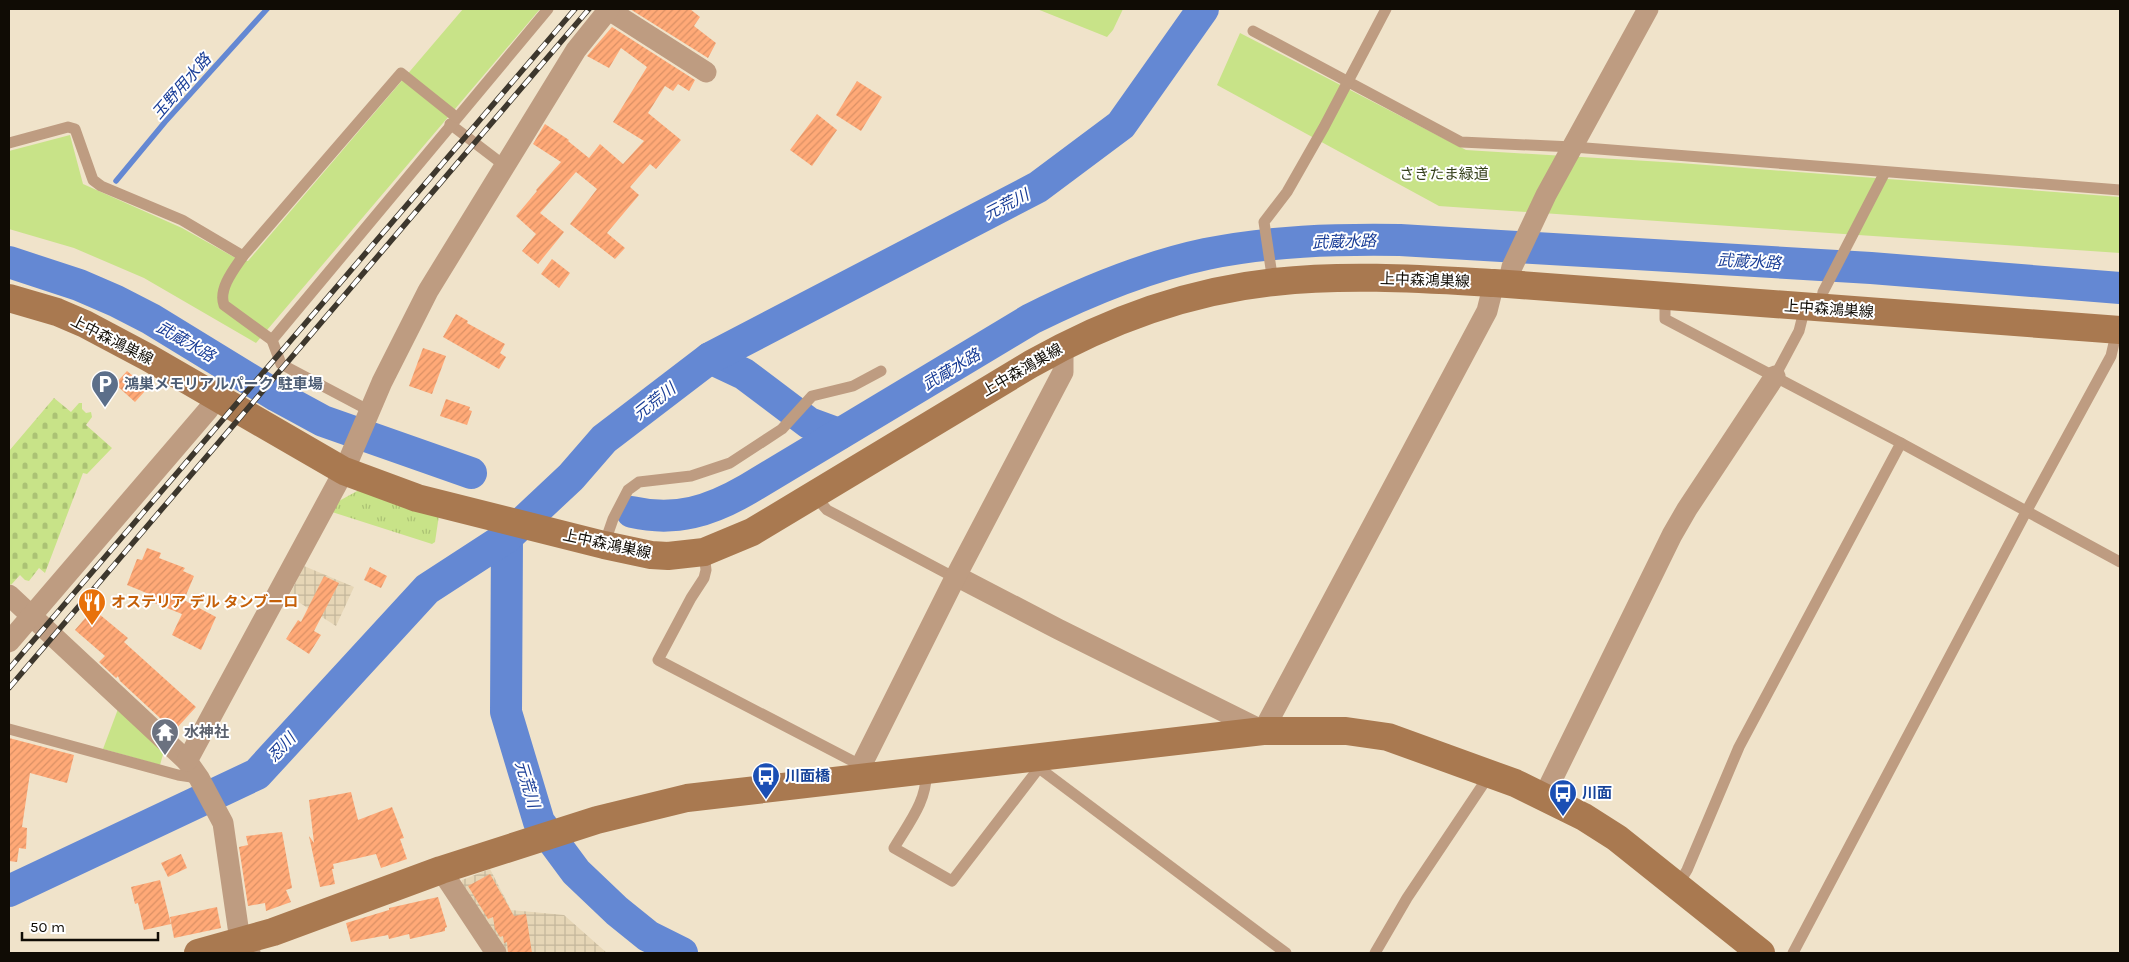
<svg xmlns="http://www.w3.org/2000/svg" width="2129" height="962" font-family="Karla,'Noto Sans JP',sans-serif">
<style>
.industrial{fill:url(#industrial-grid)}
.grass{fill:url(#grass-tufts)}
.cemetery{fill:url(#cemetery-stones)}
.park{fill:#c8e388}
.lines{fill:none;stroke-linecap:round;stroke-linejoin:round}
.stream{stroke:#6488d3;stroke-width:5.5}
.river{stroke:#6488d3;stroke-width:32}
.building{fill:url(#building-hatch)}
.lane{stroke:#be9c81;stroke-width:11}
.street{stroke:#be9c81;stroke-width:21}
.secondary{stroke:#a97950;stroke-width:28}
.rail-casing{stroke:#3d372d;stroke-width:5.5}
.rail{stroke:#fff;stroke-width:4;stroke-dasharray:11;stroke-linecap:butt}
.labels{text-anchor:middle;stroke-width:4;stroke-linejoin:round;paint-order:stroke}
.park-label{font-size:15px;fill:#35401a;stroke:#fff}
.street-label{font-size:15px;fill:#100c05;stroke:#fff}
.service-label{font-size:15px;font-weight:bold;fill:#4e5e75;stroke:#fff;text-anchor:start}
.food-label{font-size:15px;font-weight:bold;fill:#c56008;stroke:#fff;text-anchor:start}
.worship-label{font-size:15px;font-weight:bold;fill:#5b616d;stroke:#fff;text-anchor:start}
.transit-label{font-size:15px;font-weight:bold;fill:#164399;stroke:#fff;text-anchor:start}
.water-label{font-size:16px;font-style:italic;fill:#1a3e97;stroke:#fff}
</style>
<defs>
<pattern id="industrial-grid" width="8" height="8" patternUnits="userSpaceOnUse" patternTransform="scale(1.25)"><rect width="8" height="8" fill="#e6d6b6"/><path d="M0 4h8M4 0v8" fill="none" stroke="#c4b69b"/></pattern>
<pattern id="grass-tufts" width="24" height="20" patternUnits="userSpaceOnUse" patternTransform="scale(1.25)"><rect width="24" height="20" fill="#c8e388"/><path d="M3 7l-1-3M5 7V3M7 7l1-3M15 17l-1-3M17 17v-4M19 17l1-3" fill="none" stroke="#abc274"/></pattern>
<pattern id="cemetery-stones" width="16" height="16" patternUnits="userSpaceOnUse" patternTransform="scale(1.25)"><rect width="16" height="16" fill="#c8e388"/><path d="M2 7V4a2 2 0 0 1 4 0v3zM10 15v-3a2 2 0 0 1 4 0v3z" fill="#abc274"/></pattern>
<pattern id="building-hatch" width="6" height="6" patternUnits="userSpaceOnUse" patternTransform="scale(1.25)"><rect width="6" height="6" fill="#ffa977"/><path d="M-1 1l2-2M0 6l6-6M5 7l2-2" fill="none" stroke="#da9065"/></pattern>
</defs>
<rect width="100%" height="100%" fill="#f0e3ca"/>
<!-- industrial -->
<g class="industrial">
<path d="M304 566 354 587 336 626 289 596Z"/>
<path d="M490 869 511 910 564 915 607 953H506L461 885 462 880Z"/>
</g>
<!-- grass -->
<path class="grass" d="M359 490 439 515 435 542 432 544 332 512 339 501Z"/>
<!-- cemetery -->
<path class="cemetery" d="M54 398 71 412 79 403H82V409L86 413 91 412 92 417 86 425 112 448 87 474 83 473 45 573 39 568 29 581 25 580 20 575 11 585 9 583V451Z"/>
<!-- park -->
<g class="park">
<path d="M463 9H540L256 343 144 278 74 248 9 229V151L70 135 83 184 182 228 241 261H248Z"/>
<path d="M1037 9H1123L1113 30 1107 37Z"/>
<path d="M1240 33 1466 150 1680 163 2120 197V253L1439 206 1217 85Z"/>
<path d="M118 709 164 751 160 765 103 749Z"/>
</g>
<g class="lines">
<!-- stream -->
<path class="stream" d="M116 181 165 122 267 9"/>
<!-- river -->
<g class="river">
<path d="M9 262 79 285 116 301 151 319 277 396 323 421 471 473"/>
<path d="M710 358 744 374 809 423 839 434"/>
<path d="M632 512C676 522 710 511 748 489L1031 319C1087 291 1145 267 1206 254 1270 241 1335 239 1400 240L1871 268 2120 288"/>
<path d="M507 537 506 712 539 822 576 872 617 911 648 936 682 953"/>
<path d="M9 891 257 774 427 589 507 537 571 477 604 439 710 358 1038 187 1121 125 1203 9"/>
</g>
</g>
<!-- building -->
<g class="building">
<path d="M630 9H690L700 17 694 26 716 43 708 58Z"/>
<path d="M612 27 695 80 689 91 678 84 673 91 665 86 648 113 681 140 656 169 650 164 630 187 639 195 607 233 625 248 615 259 570 224 597 189 576 172 540 213 564 232 538 264 522 251 536 234 516 216 537 191 536 190 561 162 533 144 545 124 569 140 568 141 589 158 600 144 623 164 644 141 613 122 647 67 621 48 609 68 587 56Z"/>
<path d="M857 81 882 97 861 131 836 115Z"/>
<path d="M817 114 837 130 812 166 790 150Z"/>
<path d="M552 259 570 273 559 288 541 274Z"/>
<path d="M456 314 468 321 467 323 505 344 500 353 506 357 499 369 443 337Z"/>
<path d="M423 348 446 356 432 394 409 386Z"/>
<path d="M127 371 138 380 136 382 145 391 135 402 115 384Z"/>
<path d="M446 399 470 407 469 410 472 411 467 425 440 416Z"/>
<path d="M147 548 161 553 159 558 185 568 183 571 194 576 184 600 216 617 201 650 172 635 182 614 152 602 154 596 127 585 137 559 142 560Z"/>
<path d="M370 567 387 576 381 588 364 580Z"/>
<path d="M324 576 339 583 314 631 321 635 309 654 286 639 298 620 301 622Z"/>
<path d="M93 609 128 638 124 642 196 707 174 731 120 681 118 676 116 678 99 662 105 656 75 630Z"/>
<path d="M9 738 74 755 67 783 30 773 22 827 27 828 26 849 19 848 17 862 9 861Z"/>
<path d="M351 792 358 820 392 807 404 838 400 839 407 859 381 868 376 854 333 864 334 869H332L335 884 320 887 309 836 314 843 309 800Z"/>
<path d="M282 832 292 888 286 890 291 902 266 911 265 903 248 906 239 847 248 845 246 836Z"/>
<path d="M181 854 187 868 168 877 161 863Z"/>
<path d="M490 874 514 916 526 914 532 953H508L507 942 504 943 503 936 500 937 495 929 493 917 488 919 468 886Z"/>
<path d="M160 880 171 924 144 930 138 903 135 904 131 887Z"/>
<path d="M438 897 447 927 445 928V931L410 939 409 934 389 939 388 935 351 942 346 923 389 910V908Z"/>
<path d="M217 907 221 928 174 938 170 917Z"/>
</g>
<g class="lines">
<!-- lane -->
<g class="lane">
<path d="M1253 31 1461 142 1573 147 2120 190"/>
<path d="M450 124 505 166"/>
<path d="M9 143 68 127 75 129 93 180 101 186 182 220 243 256"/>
<path d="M1273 282 1264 222 1287 192 1324 127 1386 9"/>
<path d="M1665 297V319L1901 443 2120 562"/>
<path d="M1820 308 1823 292 1885 172"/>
<path d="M272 340 548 9"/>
<path d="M1775 376 1799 331 1805 307"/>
<path d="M370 411 281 364 272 340 224 305C218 289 234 269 243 256L401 73 456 117"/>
<path d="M815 496 827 510 946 573 956 576"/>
<path d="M604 545 613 519 628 490 639 482 691 476 730 463 782 429 812 396 853 386 881 371"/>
<path d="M704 552 706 570 704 578 691 598 658 660 862 766"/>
<path d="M9 729 178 775 198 778"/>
<path d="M1039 768 1286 953"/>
<path d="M926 771C928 800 908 824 894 848L952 881 1039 768 1038 763"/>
<path d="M1678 885 1687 870 1739 747 1901 443"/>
<path d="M1375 953 1407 898 1484 783 1488 773"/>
<path d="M1793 953 2026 512 2111 356 2117 330"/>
</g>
<!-- street -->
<g class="street">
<path d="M609 10 706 72"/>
<path d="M1508 284 1512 267 1546 195 1648 9"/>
<path d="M956 576 1058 629 1263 731 1487 311 1494 283"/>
<path d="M9 595 187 761 199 778 223 823 238 927 250 953"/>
<path d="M9 642 208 410 216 398"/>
<path d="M187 761 344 471 382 382 428 291 576 50 609 9"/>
<path d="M854 780 956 576 1063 372V346"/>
<path d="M1544 796 1672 535 1687 509 1775 376"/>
<path d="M441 870 496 953"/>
</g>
<!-- secondary -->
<g class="secondary">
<path d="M9 298 57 312 85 324 149 358 344 471 417 498 604 545 651 555 668 556 704 552 752 532 1031 364C1105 322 1188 291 1274 282 1347 274 1421 279 1494 283L2120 330"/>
<path d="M198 953 273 932 441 870 597 820 687 798 1263 731H1346L1388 737 1515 783 1584 817 1617 838 1761 953"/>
</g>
<!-- rail casing -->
<g class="rail-casing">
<g id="rail">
<path d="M9 669 575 9"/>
<path d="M9 688 589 9"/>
</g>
</g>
<!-- rail -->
<use href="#rail" class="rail"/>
</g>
<!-- icons -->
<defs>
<g id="parking-pin" transform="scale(1.4375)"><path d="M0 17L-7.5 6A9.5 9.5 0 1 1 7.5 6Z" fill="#5c6f8a" stroke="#fff"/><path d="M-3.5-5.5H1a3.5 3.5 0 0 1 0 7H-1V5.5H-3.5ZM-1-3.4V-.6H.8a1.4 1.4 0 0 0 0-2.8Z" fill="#fff"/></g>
<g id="restaurant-pin" transform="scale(1.4375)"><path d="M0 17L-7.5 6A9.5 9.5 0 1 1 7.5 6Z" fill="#e8710a" stroke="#fff"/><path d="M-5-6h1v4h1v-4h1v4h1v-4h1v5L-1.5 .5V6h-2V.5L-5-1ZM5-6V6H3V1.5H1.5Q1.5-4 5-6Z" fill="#fff"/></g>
<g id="temple-pin" transform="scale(1.4375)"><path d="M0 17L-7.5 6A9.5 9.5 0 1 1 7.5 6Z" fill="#6b7280" stroke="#fff"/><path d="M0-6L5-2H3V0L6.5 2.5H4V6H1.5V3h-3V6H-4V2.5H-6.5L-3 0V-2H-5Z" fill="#fff"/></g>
<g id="bus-pin" transform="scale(1.4375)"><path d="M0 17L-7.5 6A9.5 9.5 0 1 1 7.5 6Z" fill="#1a4fb4" stroke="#fff"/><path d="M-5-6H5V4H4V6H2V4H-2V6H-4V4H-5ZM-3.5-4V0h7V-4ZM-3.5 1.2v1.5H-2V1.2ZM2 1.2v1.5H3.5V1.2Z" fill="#fff"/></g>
</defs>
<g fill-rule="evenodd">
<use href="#parking-pin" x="105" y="384"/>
<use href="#restaurant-pin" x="92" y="602"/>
<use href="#temple-pin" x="165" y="732"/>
<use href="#bus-pin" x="766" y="776"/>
<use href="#bus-pin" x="1563" y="793"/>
</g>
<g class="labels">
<!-- park labels -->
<g class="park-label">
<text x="1444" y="179">さきたま緑道</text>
</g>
<!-- street labels -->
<g class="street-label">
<text transform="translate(1425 280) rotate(2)" y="5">上中森鴻巣線</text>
<text transform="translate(1829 309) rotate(4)" y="5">上中森鴻巣線</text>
<text transform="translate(112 340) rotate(27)" y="5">上中森鴻巣線</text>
<text transform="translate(1022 370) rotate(-30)" y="5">上中森鴻巣線</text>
<text transform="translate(607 544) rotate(12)" y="5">上中森鴻巣線</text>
</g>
<!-- service labels -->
<g class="service-label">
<text x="124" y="389">鴻巣メモリアルパーク 駐車場</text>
</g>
<!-- food labels -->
<g class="food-label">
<text x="111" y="607">オステリア デル タンブーロ</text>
</g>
<!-- worship labels -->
<g class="worship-label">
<text x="184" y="737">水神社</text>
</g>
<!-- transit labels -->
<g class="transit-label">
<text x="785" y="781">川面橋</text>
<text x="1582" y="798">川面</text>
</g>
<!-- water labels -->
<g class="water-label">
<text transform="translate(181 86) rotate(-49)" y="6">玉野用水路</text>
<text transform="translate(1006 204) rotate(-27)" y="6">元荒川</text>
<text transform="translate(1344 241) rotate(-2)" y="6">武蔵水路</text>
<text transform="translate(1749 261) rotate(3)" y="6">武蔵水路</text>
<text transform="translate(186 341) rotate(30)" y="6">武蔵水路</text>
<text transform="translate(951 369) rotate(-31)" y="6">武蔵水路</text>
<text transform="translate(654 401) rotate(-38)" y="6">元荒川</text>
<text transform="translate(281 747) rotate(-47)" y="6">忍川</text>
<text transform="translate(528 784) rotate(73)" y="6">元荒川</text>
</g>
</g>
<!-- border -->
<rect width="2129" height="962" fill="none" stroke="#100c05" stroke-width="20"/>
<!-- scale -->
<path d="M22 932v8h136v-8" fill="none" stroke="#100c05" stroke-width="2.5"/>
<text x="30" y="932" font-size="15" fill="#100c05" stroke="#ffffff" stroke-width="4" paint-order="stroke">50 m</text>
</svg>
